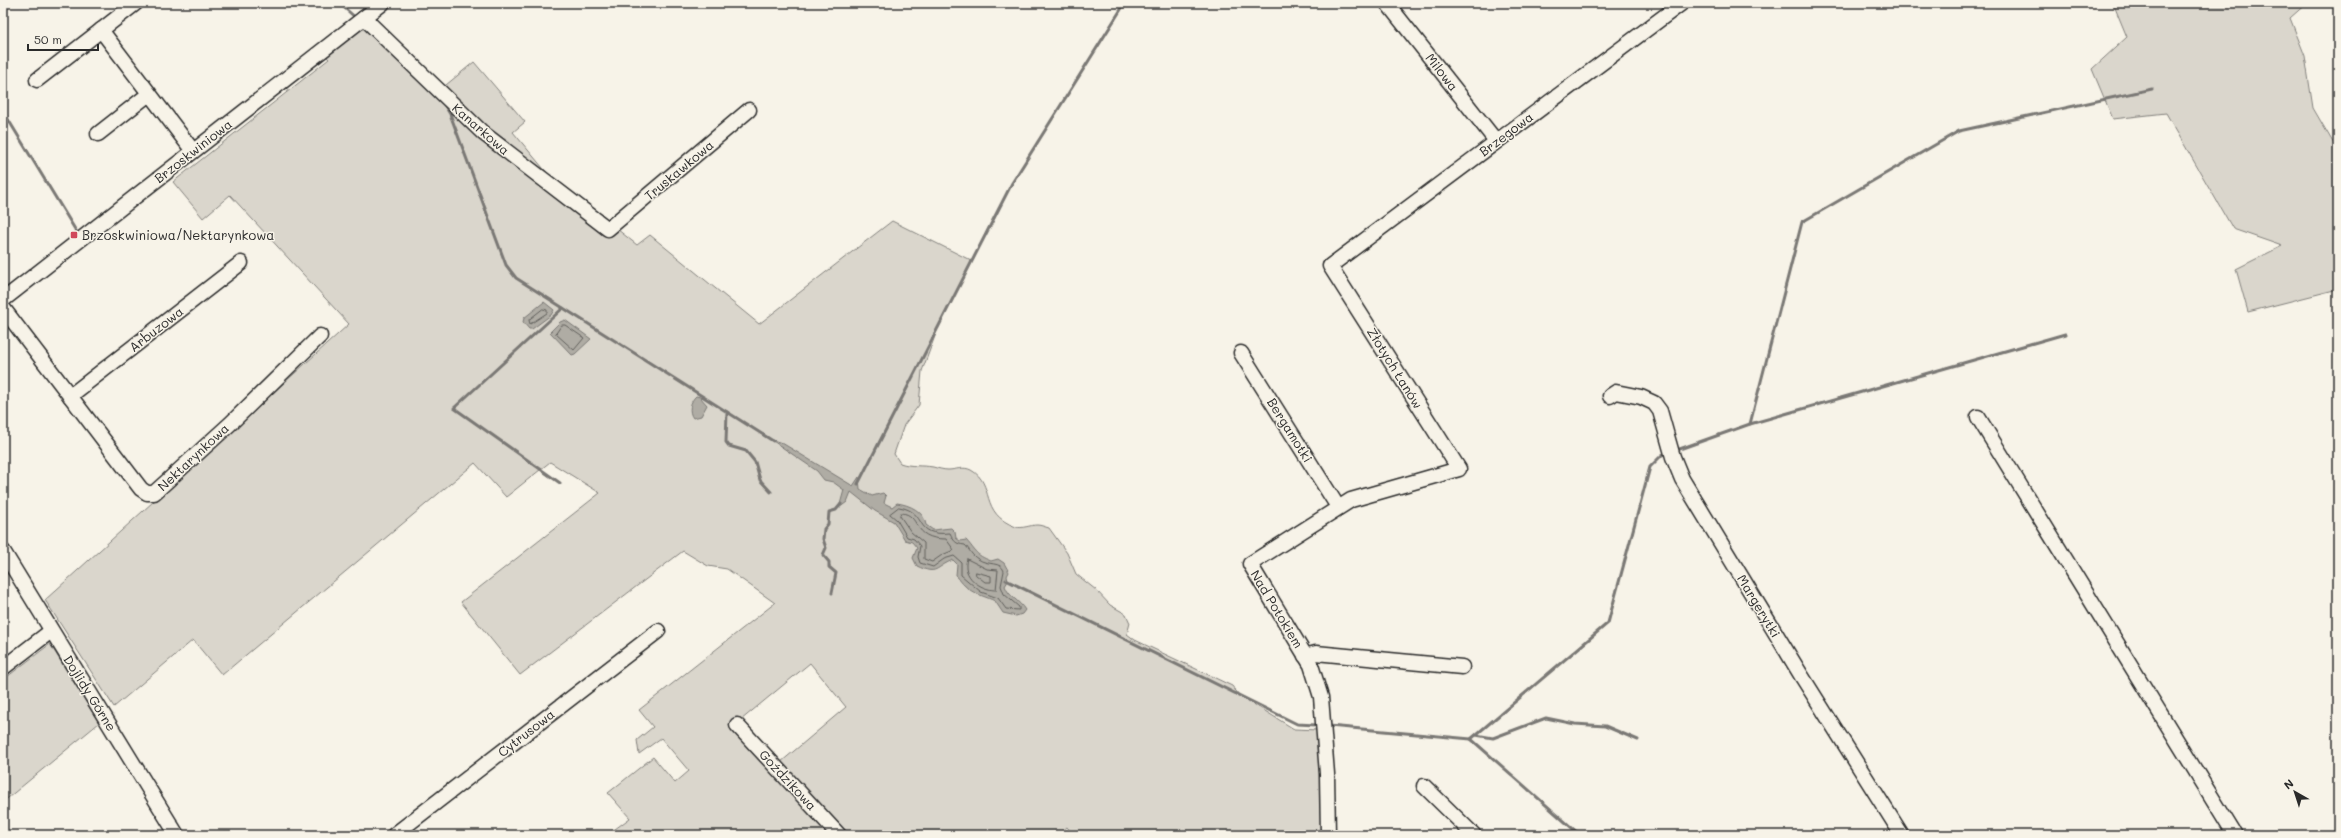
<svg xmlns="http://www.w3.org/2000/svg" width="2341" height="838" font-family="Mali,sans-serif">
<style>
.green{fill:#dad6cc;stroke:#82807c;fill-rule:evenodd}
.water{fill:#afaca4;stroke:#7a7874}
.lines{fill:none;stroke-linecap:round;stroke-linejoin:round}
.shore{stroke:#605f5b;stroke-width:1}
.stream{stroke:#7a7874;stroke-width:3}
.minor-casing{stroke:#2b2b2b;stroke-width:17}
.minor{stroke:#f7f3e8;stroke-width:14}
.poi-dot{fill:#d1495b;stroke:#f7f3e8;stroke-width:1.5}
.labels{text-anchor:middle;stroke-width:3;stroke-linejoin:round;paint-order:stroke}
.street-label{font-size:13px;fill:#2b2b2b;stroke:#f7f3e8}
.poi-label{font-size:13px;fill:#2b2b2b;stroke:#f7f3e8;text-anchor:start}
</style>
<rect width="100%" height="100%" fill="#f7f3e8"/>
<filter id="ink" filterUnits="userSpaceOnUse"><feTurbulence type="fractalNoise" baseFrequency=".025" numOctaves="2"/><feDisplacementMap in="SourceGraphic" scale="8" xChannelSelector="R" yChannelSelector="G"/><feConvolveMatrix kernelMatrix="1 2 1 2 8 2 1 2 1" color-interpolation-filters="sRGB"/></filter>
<g filter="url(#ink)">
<!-- green -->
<g class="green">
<path d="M2113 3H2307L2290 18 2305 56 2313 108 2338 151V289L2248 312 2236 269 2282 246 2233 229 2166 113 2113 119 2092 69 2127 37Z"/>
<path d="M363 27 435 94 474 62 525 122 513 132 548 174 637 245 650 235 759 324 892 221 972 261 938 328 922 371 919 405 904 425 894 454 900 463C911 467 921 465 933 467 937 468 943 470 948 470 956 470 963 466 971 470 996 484 978 513 1016 527 1022 529 1030 525 1037 525 1041 525 1045 527 1049 528L1067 553 1076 574 1096 590 1110 605 1126 614 1130 623 1127 634 1135 640 1232 686 1239 695 1294 729 1318 730 1322 788 1321 835H1074L1067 827 1057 835H848L845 832 842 835H607L630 818 608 793 653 757 675 783 689 771 661 738 639 754 637 740 653 727 639 710 775 603 727 569 708 566 683 551 520 675 461 602 600 493 550 462 506 497 475 463 222 675 193 640 114 707 45 600 349 324 230 195 203 218 173 182 329 59 326 56ZM810 663 846 707 781 762 741 720Z"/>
<path d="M50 644 99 723 3 802V680Z"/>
</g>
<!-- water -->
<g class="water">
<path d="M544 302 554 310 551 315 532 329H529L523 322 524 318Z"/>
<path d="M565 320 591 339 575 354 572 355 550 332 560 322Z"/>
<path d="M696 396 700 397 707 405 701 416 693 418C688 412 690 401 696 396Z"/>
<path d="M770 439 782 443 853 486 859 477 860 489 872 496 883 493 886 496 884 503 892 507 897 503C910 505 924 511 926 525L933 530 951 528 955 532 956 538 960 541 966 540C977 552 974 554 991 561L998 559 1004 563 1009 572 1007 576 1008 581 1005 586C1009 597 1019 600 1025 610L1022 614 1016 616 1003 613 995 601C977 593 969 594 956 575L957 564 953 560C935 567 938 576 917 566L913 558 917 548 912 542 905 540 894 522 875 511 851 492 847 502 839 508 844 490 833 482 824 480 817 471Z"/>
</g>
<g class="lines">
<!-- shore -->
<g class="shore">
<path d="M543 309 547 310V313L530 324 529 320Z"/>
<path d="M562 325H565L584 338 574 350 556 334Z"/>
<path d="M899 507C930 512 911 537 950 533 954 541 955 544 965 545 970 550 971 555 978 559 988 566 1001 561 1004 571L1001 586 1004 594 1019 607V610L1006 609 998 598 981 592 961 575V562L954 556 944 559 933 567 920 563 918 557 920 546 914 539 907 537 897 520 890 514Z"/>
<path d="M901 513C922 514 910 539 946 539L954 550 942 555 932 562 924 559V543L911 532 900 516Z"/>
<path d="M967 559 987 569 998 570 996 590C980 590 961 576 967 559Z"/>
<path d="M976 572 991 576V582H985L976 575Z"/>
</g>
<!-- stream -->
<g class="stream">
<path d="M339 3 357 19"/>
<path d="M442 101 450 114 506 265 516 278 773 441"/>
<path d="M3 111 76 231"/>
<path d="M727 412 726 442 729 446 746 451 755 462 760 480 771 492"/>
<path d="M1750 424 1802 222 1959 131 2152 89"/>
<path d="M1674 451 1750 424 2065 334"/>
<path d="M560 483 454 408 563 308"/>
<path d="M858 484 1012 183 1125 3"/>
<path d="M1006 580 1297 724 1316 725"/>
<path d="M832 593 836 573 829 567V562L823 555 826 548 823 539 824 529 828 524 829 512 836 510 841 504"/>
<path d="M1329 726 1471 739 1580 835"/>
<path d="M1476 735 1493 738 1546 718 1575 724 1605 726 1638 740"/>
<path d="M1471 739 1608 623 1650 467 1662 455 1667 453"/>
</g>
<!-- minor casing -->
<g class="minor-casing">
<g id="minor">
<path d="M1387 3 1496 141"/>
<path d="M364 18 483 133 608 229 749 110"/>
<path d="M101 30 193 151"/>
<path d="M37 80 136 3"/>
<path d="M98 134 149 94"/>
<path d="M3 300 383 3"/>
<path d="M3 308 141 489 147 493H154L230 424 320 336"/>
<path d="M1241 353 1338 507"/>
<path d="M70 396 241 263"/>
<path d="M1610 396 1616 392 1641 397 1654 403 1660 411 1673 457 1682 479 1801 675 1902 835"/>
<path d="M1978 417 2235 835"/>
<path d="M3 551 177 835"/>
<path d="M1305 656 1316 653 1462 667"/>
<path d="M3 668 51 631"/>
<path d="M737 725 839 835"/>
<path d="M1424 786 1474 835"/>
<path d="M394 835 658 631"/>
<path d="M1328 835 1327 774 1321 697 1311 665 1250 564 1351 500 1459 469 1330 266 1682 3"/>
</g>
</g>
<!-- minor -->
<use href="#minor" class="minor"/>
</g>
</g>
<!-- markers -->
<rect class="poi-dot" x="70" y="231" width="8" height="8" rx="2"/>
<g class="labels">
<!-- street labels -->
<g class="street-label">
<text transform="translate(1442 72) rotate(52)" y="5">Milowa</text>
<text transform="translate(481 129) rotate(41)" y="5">Kanarkowa</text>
<text transform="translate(1506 134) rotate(-37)" y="5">Brzegowa</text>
<text transform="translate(193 151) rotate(-38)" y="5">Brzoskwiniowa</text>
<text transform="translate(679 170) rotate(-40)" y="5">Truskawkowa</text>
<text transform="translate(156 329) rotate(-38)" y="5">Arbuzowa</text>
<text transform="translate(1395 368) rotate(58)" y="5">Złotych Łanów</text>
<text transform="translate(1290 430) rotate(58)" y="5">Bergamotki</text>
<text transform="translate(193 457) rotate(-43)" y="5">Nektarynkowa</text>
<text transform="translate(1759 606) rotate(59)" y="5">Margerytki</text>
<text transform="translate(1277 609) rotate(59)" y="5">Nad Potokiem</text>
<text transform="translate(90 693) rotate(58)" y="5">Dojlidy Górne</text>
<text transform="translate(526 733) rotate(-38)" y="5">Cytrusowa</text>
<text transform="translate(788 780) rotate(47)" y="5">Goździkowa</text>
</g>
<!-- poi labels -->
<g class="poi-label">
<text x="82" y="240">Brzoskwiniowa/Nektarynkowa</text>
</g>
</g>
<!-- margin -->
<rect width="2341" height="838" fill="none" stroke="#f7f3e8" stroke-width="16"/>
<rect x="8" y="8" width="2325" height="822" fill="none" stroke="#2b2b2b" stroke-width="1.5" filter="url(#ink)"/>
<!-- north arrow -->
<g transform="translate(2295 792) rotate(321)" stroke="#f7f3e8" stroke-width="3" paint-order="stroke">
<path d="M0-3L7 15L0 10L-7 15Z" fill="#2b2b2b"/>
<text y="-6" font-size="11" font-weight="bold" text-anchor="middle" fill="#2b2b2b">N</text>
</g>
<!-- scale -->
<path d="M28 44v6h70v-6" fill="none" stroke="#2b2b2b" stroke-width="2"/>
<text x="34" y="44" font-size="12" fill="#2b2b2b" stroke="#f7f3e8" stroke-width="3" paint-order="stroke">50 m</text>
</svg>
